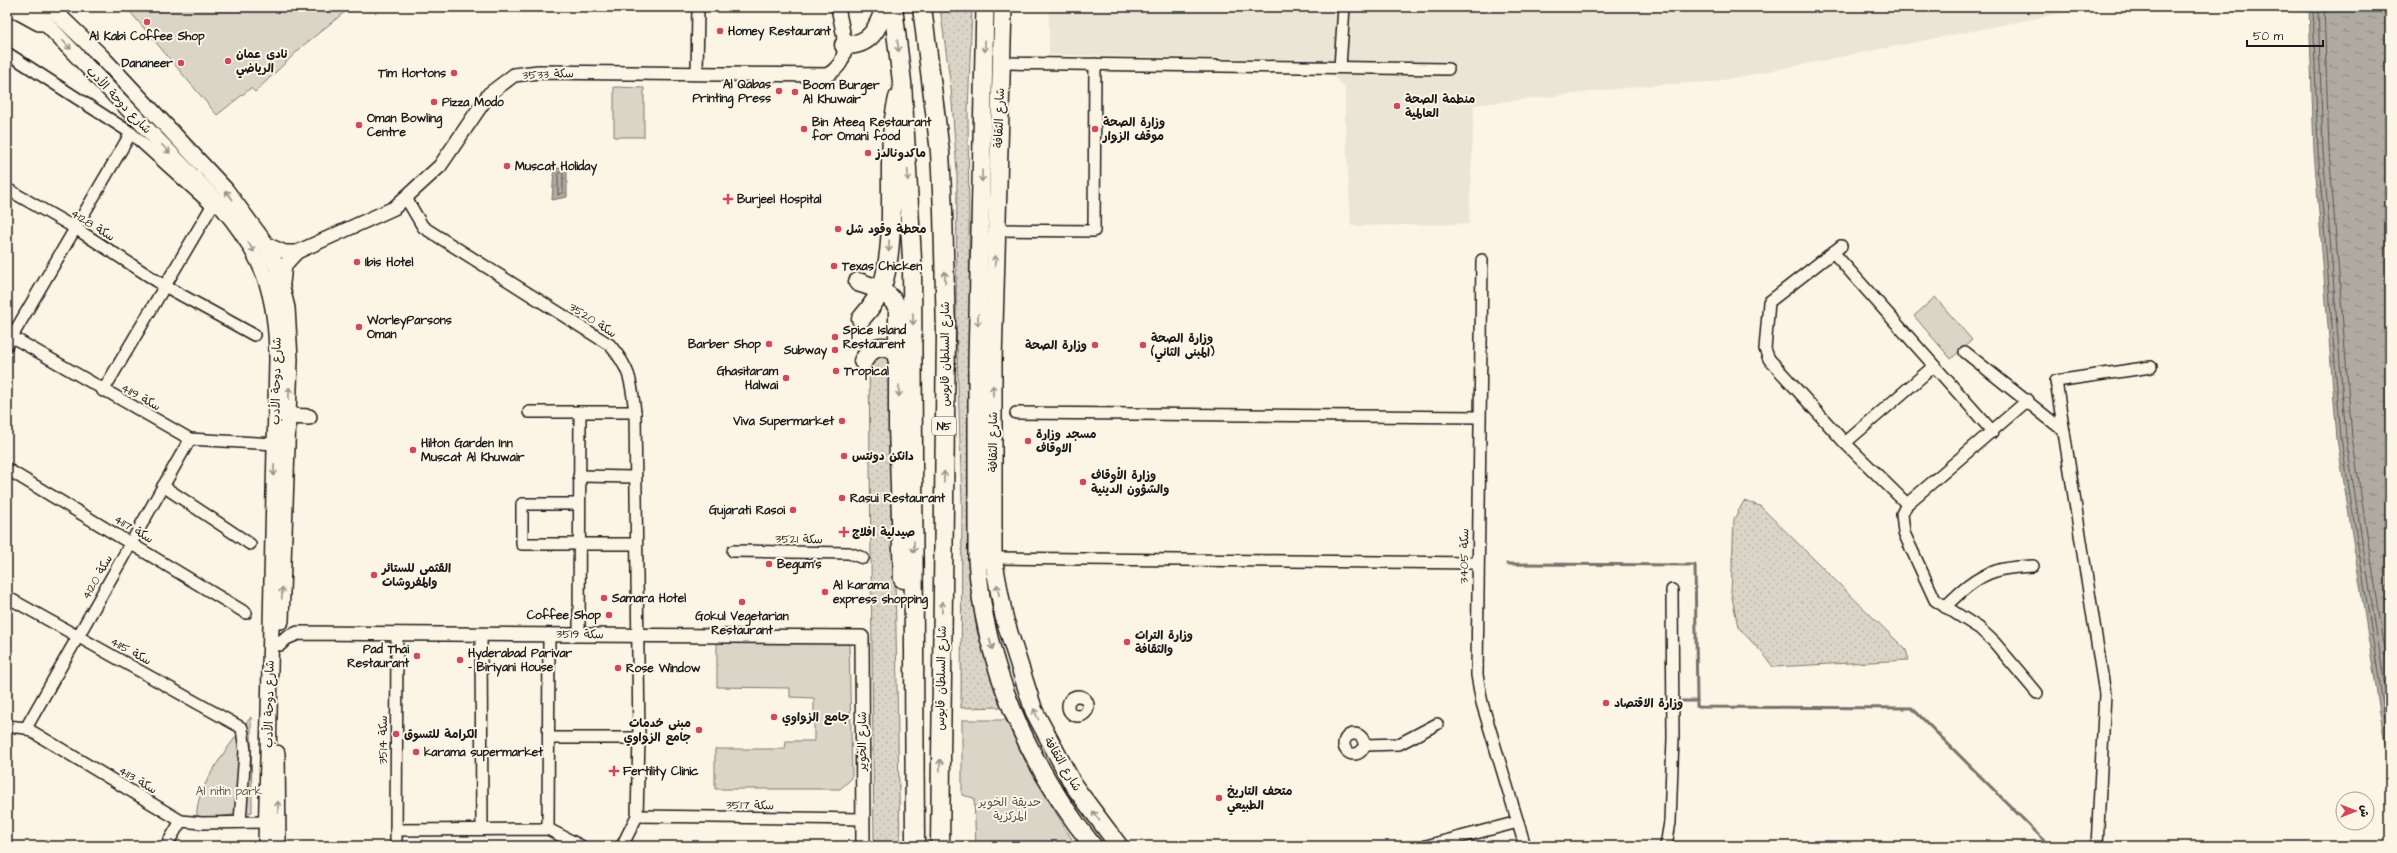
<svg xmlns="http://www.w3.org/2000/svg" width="2397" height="853" font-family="'Architects Daughter','Playpen Sans Arabic',sans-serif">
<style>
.built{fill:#ebe5d6}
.grass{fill:url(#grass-dots);stroke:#7c7872}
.green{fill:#dbd5c8;stroke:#7c7872}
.water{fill:url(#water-ripples);stroke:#75726c}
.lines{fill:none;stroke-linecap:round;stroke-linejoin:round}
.shore{stroke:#575551;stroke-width:1}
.stream{stroke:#75726c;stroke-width:3}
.minor-casing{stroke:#1c1c1c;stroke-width:14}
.tertiary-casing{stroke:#1c1c1c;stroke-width:16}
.secondary-casing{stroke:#1c1c1c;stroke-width:18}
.primary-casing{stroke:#1c1c1c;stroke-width:20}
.trunk-casing{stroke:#1c1c1c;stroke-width:21}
.minor{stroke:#fcf5e5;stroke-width:11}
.tertiary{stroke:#fcf5e5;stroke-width:13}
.secondary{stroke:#fcf5e5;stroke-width:15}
.primary{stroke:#fcf5e5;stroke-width:17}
.trunk{stroke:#fcf5e5;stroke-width:18}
.oneway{stroke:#97938b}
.poi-dot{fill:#d1495b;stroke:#fcf5e5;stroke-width:1.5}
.labels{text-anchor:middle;stroke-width:4;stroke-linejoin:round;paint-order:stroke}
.shield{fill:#fcf5e5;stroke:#5f5d58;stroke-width:1}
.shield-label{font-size:11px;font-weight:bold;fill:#1c1c1c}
.poi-label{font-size:12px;font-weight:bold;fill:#1c1c1c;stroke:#fcf5e5;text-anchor:start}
.street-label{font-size:12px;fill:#1c1c1c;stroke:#fcf5e5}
.park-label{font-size:12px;fill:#555450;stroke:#fcf5e5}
</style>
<defs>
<pattern id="grass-dots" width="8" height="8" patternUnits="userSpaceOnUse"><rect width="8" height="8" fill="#dbd5c8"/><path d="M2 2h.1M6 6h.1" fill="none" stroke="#bbb6ab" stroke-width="1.8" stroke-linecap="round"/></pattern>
<pattern id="water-ripples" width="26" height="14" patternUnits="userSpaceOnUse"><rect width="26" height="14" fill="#b0aba1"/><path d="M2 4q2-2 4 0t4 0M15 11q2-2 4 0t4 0" fill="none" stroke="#8e8a82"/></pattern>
</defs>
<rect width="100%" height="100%" fill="#fcf5e5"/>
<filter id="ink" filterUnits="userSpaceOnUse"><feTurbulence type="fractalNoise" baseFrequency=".025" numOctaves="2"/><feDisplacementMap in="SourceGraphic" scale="8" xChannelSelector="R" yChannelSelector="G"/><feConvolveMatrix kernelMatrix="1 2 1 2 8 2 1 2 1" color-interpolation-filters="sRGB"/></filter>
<g filter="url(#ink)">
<!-- built -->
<path class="built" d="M1049 7H2093L1713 82 1653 85 1474 105 1469 224 1351 226 1345 121V88L1317 60 1049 55Z"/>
<!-- grass -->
<g class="grass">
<path d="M940 7H972L968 111 972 595 977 632 1003 707 961 708 962 502 956 323 957 172 951 88Z"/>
<path d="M886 354 891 362 900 846H874L869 362 870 358Z"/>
<path d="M1744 501 1760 506 1906 650 1909 660 1773 667 1766 657 1738 627 1731 592 1734 519Z"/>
</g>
<!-- green -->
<g class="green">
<path d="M126 7H351L305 44 255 92 251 88 217 115Z"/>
<path d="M614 87 644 88V137H614Z"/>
<path d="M1935 297 1972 340 1951 359 1914 316Z"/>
<path d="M717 640H844L849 645 852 775 849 781 840 789H715V749H785L786 741H814V698L790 697V688L717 687Z"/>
<path d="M251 717 252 812 204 819 197 816C194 788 234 739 251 717Z"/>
<path d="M962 720H1006L1027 765 1076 846H976L974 798 962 795Z"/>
</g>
<!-- water -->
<g class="water">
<path d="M2309 7H2390V776L2337 439 2314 151Z"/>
<path d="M567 167V197L552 200 554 169Z"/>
</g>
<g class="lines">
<!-- shore -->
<g class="shore">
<path d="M2313 7 2318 151 2341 438 2390 749"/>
<path d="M2318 7 2323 151 2346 438 2390 719"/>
<path d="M2324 7 2329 150 2352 437 2390 682"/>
<path d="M561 172 563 174V192L558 195V174Z"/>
</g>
<!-- stream -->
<g class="stream">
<path d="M1507 564 1695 565 1697 701"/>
<path d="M1682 701H1697V707L1912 708 2050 846"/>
</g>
<!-- minor casing -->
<g class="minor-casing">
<g id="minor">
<path d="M7 53 131 133 212 206 103 391"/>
<path d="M1001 63 1448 69"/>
<path d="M1340 67 1344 7"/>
<path d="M697 74 698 7"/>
<path d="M7 189 75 228 163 285 254 335"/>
<path d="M406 198 423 227 610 345C631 370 631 381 635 412L639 738 637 816 622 846"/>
<path d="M996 230 1094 231 1095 64"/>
<path d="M1841 246 1769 302 1765 349 1769 359 1845 443 1907 504"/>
<path d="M1833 252 1993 432"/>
<path d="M1482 260 1477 675 1482 703 1525 846"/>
<path d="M7 334 190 439 275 444"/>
<path d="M7 345 131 133"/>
<path d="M1965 352 2064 431"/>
<path d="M2028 400 1907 504 1902 514 1904 533 1935 600 1979 628 1994 642 2037 693"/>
<path d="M529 412H635"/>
<path d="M1016 413 1479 417"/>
<path d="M1845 443 1934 366"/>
<path d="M7 469 246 613"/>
<path d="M579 476 635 477"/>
<path d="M163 486 250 544"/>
<path d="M579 504H522V544H635"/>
<path d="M733 551 849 553 863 558"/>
<path d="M993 558 1477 563"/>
<path d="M7 597 242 728 245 751 240 822"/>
<path d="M1945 607C1959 593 1977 576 1996 571 2007 567 2021 567 2033 566"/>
<path d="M481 634 482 829"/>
<path d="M579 634 580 412"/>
<circle cx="1078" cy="706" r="10"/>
<path d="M7 726 26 728 181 821 202 823 266 822"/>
<path d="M26 728 190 439"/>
<circle cx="1354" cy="744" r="10"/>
<path d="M549 738H639"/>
<path d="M1365 745 1399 744 1437 724"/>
<path d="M637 816 863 819"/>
<path d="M548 829 549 634"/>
<path d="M396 830 548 829 581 846"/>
<path d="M166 846 181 821"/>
<path d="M396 846 397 634"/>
<path d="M1426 846 1518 822"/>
<path d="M1666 846 1670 822 1673 738 1672 590"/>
<path d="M2097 846 2105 694 2056 381 2151 367"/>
</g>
</g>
<!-- tertiary casing -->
<g class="tertiary-casing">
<g id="tertiary">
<path d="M266 244 285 252H297L394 208 440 166 489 94 514 75 538 72 827 75C855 60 842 33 838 7"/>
<path d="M283 283 285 265 297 252"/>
<path d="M280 644 286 638 298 633 862 637 863 846"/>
</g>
</g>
<!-- secondary casing -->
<g class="secondary-casing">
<g id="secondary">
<path d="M30 7 222 207C264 257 277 295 277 360L266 846"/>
<path d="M50 7 101 56 226 190 266 244 277 267 287 308 290 359 281 621"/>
<path d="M7 10 17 11 39 23"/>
<path d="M288 416 309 417"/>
<path d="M277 753 278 846"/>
</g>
</g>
<!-- primary casing -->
<g class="primary-casing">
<g id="primary">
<path d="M985 7 977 361V559C984 665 1027 763 1093 846"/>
<path d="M1003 7 993 361V558L1004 617 1034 711 1074 786 1119 846"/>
</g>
</g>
<!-- trunk casing -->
<g class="trunk-casing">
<g id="trunk">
<path d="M893 7 902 82 912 259 915 846"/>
<path d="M922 7 940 152 943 211 946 333 940 846"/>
<path d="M844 45C870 46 878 29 885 7"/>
<path d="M858 282C875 288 890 291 898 309V426L903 579"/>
<path d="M861 319C871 308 880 295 884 280 899 223 883 158 898 98"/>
<path d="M863 361C871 348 880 343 895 351L899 365"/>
</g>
</g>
<!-- minor -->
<use href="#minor" class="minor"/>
<!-- tertiary -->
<use href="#tertiary" class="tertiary"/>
<!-- secondary -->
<use href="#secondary" class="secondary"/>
<!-- primary -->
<use href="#primary" class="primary"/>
<!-- trunk -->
<use href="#trunk" class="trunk"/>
</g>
<!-- one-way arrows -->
<defs><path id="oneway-shaft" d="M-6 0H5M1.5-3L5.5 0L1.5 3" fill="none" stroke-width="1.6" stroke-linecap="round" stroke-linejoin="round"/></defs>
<g class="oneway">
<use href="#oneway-shaft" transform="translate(67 45) rotate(46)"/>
<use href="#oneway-shaft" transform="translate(898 46) rotate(83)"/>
<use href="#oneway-shaft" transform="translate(985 46) rotate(91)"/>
<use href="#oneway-shaft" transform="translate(166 149) rotate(46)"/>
<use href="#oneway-shaft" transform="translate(908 175) rotate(87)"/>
<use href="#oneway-shaft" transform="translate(982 176) rotate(92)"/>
<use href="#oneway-shaft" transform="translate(229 195) rotate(-128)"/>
<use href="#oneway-shaft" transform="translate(889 246) rotate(92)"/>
<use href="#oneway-shaft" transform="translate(251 247) rotate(58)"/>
<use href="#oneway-shaft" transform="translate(995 261) rotate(-89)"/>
<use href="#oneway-shaft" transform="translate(945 277) rotate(-91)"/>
<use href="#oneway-shaft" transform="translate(913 319) rotate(89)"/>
<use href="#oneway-shaft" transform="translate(978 320) rotate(92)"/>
<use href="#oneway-shaft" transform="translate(899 391) rotate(91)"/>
<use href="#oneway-shaft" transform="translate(993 391) rotate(-90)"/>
<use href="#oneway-shaft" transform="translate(289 393) rotate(-88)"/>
<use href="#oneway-shaft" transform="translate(274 470) rotate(91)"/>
<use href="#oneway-shaft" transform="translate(944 477) rotate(-89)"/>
<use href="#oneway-shaft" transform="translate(914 547) rotate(90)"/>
<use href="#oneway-shaft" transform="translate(998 590) rotate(-101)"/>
<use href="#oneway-shaft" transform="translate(282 593) rotate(-88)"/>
<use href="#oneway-shaft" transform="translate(942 607) rotate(-89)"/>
<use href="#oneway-shaft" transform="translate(991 644) rotate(74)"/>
<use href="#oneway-shaft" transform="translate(1036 714) rotate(-114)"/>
<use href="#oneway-shaft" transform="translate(940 765) rotate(-89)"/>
<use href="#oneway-shaft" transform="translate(278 807) rotate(-91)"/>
<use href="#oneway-shaft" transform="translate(1096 816) rotate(-127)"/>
</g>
</g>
<!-- markers -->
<g class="poi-dot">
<circle cx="147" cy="22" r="4"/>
<circle cx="720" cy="31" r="4"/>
<circle cx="228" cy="61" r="4"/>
<circle cx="181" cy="63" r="4"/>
<circle cx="454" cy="73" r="4"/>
<circle cx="779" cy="91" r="4"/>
<circle cx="795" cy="92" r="4"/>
<circle cx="434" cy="102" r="4"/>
<circle cx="1397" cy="106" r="4"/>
<circle cx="359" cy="125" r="4"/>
<circle cx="804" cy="129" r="4"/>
<circle cx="1095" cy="129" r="4"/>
<circle cx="868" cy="153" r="4"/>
<circle cx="507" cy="166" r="4"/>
<path d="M726 193h4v4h4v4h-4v4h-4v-4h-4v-4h4z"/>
<circle cx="838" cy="229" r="4"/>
<circle cx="357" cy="262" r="4"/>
<circle cx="834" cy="266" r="4"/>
<circle cx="359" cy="327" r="4"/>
<circle cx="835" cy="337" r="4"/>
<circle cx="769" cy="344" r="4"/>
<circle cx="1095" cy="345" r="4"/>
<circle cx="1143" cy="345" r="4"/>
<circle cx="835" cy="350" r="4"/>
<circle cx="836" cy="371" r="4"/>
<circle cx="786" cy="378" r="4"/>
<circle cx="842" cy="421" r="4"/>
<circle cx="1028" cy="441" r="4"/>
<circle cx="413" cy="450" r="4"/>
<circle cx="844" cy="456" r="4"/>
<circle cx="1083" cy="482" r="4"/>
<circle cx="842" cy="498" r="4"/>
<circle cx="793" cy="510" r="4"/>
<path d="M842 526h4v4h4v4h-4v4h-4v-4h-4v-4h4z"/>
<circle cx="769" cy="564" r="4"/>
<circle cx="374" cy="575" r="4"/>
<circle cx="825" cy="592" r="4"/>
<circle cx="604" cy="598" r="4"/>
<circle cx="742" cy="602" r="4"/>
<circle cx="609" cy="615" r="4"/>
<circle cx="1127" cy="642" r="4"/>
<circle cx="417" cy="656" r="4"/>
<circle cx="460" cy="660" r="4"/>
<circle cx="618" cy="668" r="4"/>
<circle cx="1606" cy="703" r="4"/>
<circle cx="774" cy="717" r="4"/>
<circle cx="699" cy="730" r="4"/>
<circle cx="396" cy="734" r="4"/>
<circle cx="416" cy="752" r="4"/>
<path d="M612 765h4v4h4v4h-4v4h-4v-4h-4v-4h4z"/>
<circle cx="1219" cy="798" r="4"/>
</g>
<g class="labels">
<!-- shield labels -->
<rect class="shield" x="932" y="417" width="24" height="18" rx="3"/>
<g class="shield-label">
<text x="944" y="430">N5</text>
</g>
<!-- poi labels -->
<g class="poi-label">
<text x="728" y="35">Homey Restaurant</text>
<text x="147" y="40" text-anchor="middle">Al Kabi Coffee Shop</text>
<text x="236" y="58">نادي عمان<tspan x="236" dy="14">الرياضي</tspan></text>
<text x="173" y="67" text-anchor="end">Dananeer</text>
<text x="446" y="77" text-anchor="end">Tim Hortons</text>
<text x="771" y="88" text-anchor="end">Al Qabas<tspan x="771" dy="14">Printing Press</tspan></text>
<text x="803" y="89">Boom Burger<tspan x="803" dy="14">Al Khuwair</tspan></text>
<text x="1405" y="103">منطمة الصحة<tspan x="1405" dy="14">العالمية</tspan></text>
<text x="442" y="106">Pizza Modo</text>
<text x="367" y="122">Oman Bowling<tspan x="367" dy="14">Centre</tspan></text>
<text x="812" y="126">Bin Ateeq Restaurant<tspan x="812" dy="14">for Omani food</tspan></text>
<text x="1103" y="126">وزارة الصحة<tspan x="1103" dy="14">موقف الزوار</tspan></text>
<text x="876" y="157">ماكدونالدز</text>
<text x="515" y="170">Muscat Holiday</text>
<text x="737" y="203">Burjeel Hospital</text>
<text x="846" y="233">محطة وقود شل</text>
<text x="365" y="266">Ibis Hotel</text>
<text x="842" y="270">Texas Chicken</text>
<text x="367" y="324">WorleyParsons<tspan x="367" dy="14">Oman</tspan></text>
<text x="843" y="334">Spice Island<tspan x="843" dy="14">Restaurent</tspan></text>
<text x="1151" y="342">وزارة الصحة<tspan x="1151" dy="14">(المبنى الثاني)</tspan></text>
<text x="761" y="348" text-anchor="end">Barber Shop</text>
<text x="1087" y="349" text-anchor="end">وزارة الصحة</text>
<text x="827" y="354" text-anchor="end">Subway</text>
<text x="778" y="375" text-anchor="end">Ghasitaram<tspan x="778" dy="14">Halwai</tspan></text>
<text x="844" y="375">Tropical</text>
<text x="834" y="425" text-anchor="end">Viva Supermarket</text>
<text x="1036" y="438">مسجد وزارة<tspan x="1036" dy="14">الاوقاف</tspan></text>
<text x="421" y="447">Hilton Garden Inn<tspan x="421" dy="14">Muscat Al Khuwair</tspan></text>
<text x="852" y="460">دانكن دونتس</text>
<text x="1091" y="479">وزارة الأوقاف<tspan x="1091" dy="14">والشؤون الدينية</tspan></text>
<text x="850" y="502">Rasui Restaurant</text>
<text x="785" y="514" text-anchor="end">Gujarati Rasoi</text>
<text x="852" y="536">صيدلية افلاج</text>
<text x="777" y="568">Begum's</text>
<text x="382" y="572">القثمي للستائر<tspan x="382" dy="14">والمفروشات</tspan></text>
<text x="833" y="589">Al karama<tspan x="833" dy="14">express shopping</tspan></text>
<text x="612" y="602">Samara Hotel</text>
<text x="601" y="619" text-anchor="end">Coffee Shop</text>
<text x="742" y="620" text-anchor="middle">Gokul Vegetarian<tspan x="742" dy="14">Restaurant</tspan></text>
<text x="1135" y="639">وزارة التراث<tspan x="1135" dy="14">والثقافة</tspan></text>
<text x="409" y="653" text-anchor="end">Pad Thai<tspan x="409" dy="14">Restaurant</tspan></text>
<text x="468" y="657">Hyderabad Parivar<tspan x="468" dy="14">- Biriyani House</tspan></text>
<text x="626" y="672">Rose Window</text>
<text x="1614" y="707">وزارة الاقتصاد</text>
<text x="782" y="721">جامع الزواوي</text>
<text x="691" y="727" text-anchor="end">مبنى خدمات<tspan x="691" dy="14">جامع الزواوي</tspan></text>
<text x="404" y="738">الكرامة للتسوق</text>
<text x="424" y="756">karama supermarket</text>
<text x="623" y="775">Fertility Clinic</text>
<text x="1227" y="795">متحف التاريخ<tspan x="1227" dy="14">الطبيعي</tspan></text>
</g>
<!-- street labels -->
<g class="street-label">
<text transform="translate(548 74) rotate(-2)" y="4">سكة 3533</text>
<text transform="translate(119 100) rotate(46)" y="4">شارع دوحة الأدب</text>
<text transform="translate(999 118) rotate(-88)" y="4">شارع الثقافة</text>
<text transform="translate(93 225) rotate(32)" y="4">سكة 4128</text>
<text transform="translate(593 320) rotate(33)" y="4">سكة 3520</text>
<text transform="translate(945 354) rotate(-90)" y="4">شارع السلطان قابوس</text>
<text transform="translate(276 381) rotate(-89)" y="4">شارع دوحة الأدب</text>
<text transform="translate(141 397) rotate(29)" y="4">سكة 4119</text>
<text transform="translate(993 442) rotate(-90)" y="4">شارع الثقافة</text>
<text transform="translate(134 529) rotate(31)" y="4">سكة 4117</text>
<text transform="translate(799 539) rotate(1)" y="4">سكة 3521</text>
<text transform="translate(1464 556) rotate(-89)" y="4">سكة 3405</text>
<text transform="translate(97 577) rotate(-60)" y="4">سكة 4120</text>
<text transform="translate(580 634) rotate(1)" y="4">سكة 3519</text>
<text transform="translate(131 651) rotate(29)" y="4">سكة 4115</text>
<text transform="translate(941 678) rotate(-89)" y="4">شارع السلطان قابوس</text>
<text transform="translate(269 704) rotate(-89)" y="4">شارع دوحة الأدب</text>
<text transform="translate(383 740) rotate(-90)" y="4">سكة 3514</text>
<text transform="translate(862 741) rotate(-90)" y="4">شارع الخوير</text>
<text transform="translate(1063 764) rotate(59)" y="4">شارع الثقافة</text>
<text transform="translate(138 780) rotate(31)" y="4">سكة 4113</text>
<text transform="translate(750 805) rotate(1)" y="4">سكة 3517</text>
</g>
<!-- park labels -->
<g class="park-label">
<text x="229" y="795">Al nitin park</text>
<text x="1010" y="806">حديقة الخوير<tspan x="1010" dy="14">المركزية</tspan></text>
</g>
</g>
<!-- margin -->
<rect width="2397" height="853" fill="none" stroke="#fcf5e5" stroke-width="24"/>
<rect x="12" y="12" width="2373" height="829" fill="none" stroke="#1c1c1c" stroke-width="1.5" filter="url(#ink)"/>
<!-- north arrow -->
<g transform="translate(2355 811) rotate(90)"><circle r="19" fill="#fcf5e5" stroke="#a29e95"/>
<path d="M0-3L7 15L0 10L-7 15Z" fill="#d1495b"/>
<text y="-6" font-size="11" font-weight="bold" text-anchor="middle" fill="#1c1c1c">ش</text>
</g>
<!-- scale -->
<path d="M2247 40v6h76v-6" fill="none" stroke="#1c1c1c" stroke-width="2"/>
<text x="2253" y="40" font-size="12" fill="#1c1c1c" stroke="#fcf5e5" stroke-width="3" paint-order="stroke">50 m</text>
</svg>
